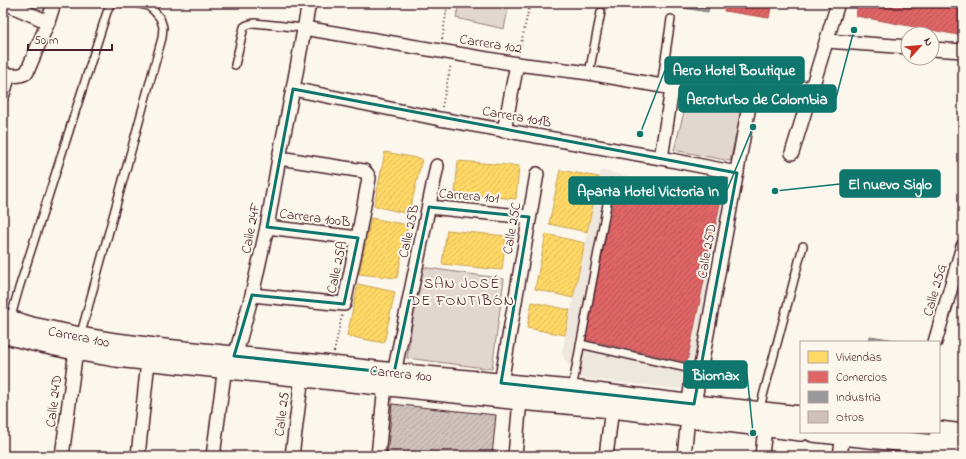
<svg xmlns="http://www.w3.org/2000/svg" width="966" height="459" font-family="'Indie Flower',sans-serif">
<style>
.built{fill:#eee7de}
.green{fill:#e2d7d0;stroke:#967b7e}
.homes{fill:url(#homes-hatch);stroke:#c9a154}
.shops{fill:url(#shops-hatch);stroke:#b35154}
.industry{fill:url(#industry-hatch);stroke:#817478}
.building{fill:url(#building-hatch);stroke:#4a1f2b}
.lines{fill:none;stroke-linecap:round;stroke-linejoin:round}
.lane-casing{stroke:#4a1f2b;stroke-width:10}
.street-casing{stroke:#4a1f2b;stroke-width:16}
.secondary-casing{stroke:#4a1f2b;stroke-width:22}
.path{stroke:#4a1f2b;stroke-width:2;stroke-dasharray:1 3;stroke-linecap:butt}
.lane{stroke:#fbf7ec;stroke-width:7}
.street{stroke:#fbf7ec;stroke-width:13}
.secondary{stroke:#fbf7ec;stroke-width:19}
.marked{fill:none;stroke:#0f766e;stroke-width:3;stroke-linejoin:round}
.labels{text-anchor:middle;stroke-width:4;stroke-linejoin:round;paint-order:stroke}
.street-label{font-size:14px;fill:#4a1f2b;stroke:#fbf7ec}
.neighbourhood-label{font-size:15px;letter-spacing:1px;fill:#4a1f2b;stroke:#fbf7ec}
.leader{fill:none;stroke:#0f766e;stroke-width:1.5}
.callout-dot{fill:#0f766e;stroke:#fbf7ec;stroke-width:1.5}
.callout{fill:#0f766e;stroke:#0f766e;stroke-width:1.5}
.callout-label{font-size:15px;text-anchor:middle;font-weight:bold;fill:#fff}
</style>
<defs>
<pattern id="homes-hatch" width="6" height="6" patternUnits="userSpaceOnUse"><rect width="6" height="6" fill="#ffd966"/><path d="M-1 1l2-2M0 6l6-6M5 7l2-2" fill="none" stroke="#dcba59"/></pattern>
<pattern id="shops-hatch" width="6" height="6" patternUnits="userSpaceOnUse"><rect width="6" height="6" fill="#e06666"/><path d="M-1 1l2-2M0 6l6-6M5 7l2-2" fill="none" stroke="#b85354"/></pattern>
<pattern id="industry-hatch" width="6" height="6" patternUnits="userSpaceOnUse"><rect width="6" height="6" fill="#999"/><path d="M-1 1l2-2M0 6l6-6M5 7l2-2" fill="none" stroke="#7f7c7d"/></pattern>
<pattern id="building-hatch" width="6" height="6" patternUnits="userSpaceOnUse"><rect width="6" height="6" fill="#cfc2bc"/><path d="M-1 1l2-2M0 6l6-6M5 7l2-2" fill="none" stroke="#b3a6a2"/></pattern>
</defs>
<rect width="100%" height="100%" fill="#fbf7ec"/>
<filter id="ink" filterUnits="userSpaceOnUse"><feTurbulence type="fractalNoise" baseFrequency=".025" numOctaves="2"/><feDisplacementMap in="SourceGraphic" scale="8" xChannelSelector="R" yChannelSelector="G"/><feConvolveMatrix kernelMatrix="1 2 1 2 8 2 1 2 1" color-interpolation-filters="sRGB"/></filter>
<g filter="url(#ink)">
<!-- built -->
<path class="built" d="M601 170 727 200 692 382 680 389 580 378 579 370 570 366 564 359 562 352Z"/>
<!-- green -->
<g class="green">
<path d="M459 3H509L504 29 456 18Z"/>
<path d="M694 74 747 87 730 161 674 150Z"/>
<path d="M421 267 504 279 492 369 407 358Z"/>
</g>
<!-- homes -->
<g class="homes">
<path d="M385 152 422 159 409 214 374 206Z"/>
<path d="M458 161 519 166 516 199 455 193Z"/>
<path d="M560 170 599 177 587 232 549 224Z"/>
<path d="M371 218 408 225 397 278 359 274Z"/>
<path d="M447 230 506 236 502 270 442 264Z"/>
<path d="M546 234 585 243 573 298 535 289Z"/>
<path d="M358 284 395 292 384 343 347 336Z"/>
<path d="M532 302 570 310 565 335 527 328Z"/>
</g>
<!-- shops -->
<g class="shops">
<path d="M725 3H772L769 18 724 11Z"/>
<path d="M858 3H963L958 35 856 16Z"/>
<path d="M639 180 721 199 687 362 584 339 616 190 636 195Z"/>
</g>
<!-- industry -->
<g class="industry">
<path d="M653 3H710L708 12Z"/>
<path d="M870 336 909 342H869Z"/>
</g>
<!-- building -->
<path class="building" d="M392 404 496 415 492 456H387Z"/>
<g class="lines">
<!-- lane casing -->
<g class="lane-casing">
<g id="lane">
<path d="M235 65 244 27 247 25 254 23 304 28"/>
<path d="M589 73 601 12"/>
<path d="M661 86 671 19"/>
<path d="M10 320 19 288 107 12 110 4 112 3"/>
<path d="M80 337 162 38 163 27 160 18 154 11 148 6 135 3"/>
<path d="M580 344 687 368 690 371 686 402"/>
<path d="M572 389 611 183"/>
<path d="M759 411 803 246"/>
</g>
</g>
<!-- street casing -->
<g class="street-casing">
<g id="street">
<path d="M5 3 48 22"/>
<path d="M304 28 517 64 589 73 673 88"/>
<path d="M827 41 908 47"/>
<path d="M932 49 963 51"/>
<path d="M3 73C11 76 20 77 27 72L48 22 54 3"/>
<path d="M293 89 440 119 661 158 737 173"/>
<path d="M3 94 9 75"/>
<path d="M504 131 517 64"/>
<path d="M792 153 838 3"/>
<path d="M661 158 676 64"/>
<path d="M429 207 529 217"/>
<path d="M267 227 358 238"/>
<path d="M252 295 344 304 358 238 369 178 367 174 364 171 279 158"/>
<path d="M935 342 963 246"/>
<path d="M394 373 437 166"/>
<path d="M501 383 537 174"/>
<path d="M694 404 754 79 811 89"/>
<path d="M62 456 76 350"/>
<path d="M138 456 148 361"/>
<path d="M213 456 224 374 229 369 238 346 252 295 267 227 279 158 293 89 309 3"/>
<path d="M292 456 302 376"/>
<path d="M378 456 385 385"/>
<path d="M515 456 520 400"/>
<path d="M606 456 613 400"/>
<path d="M684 456 688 418"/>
<path d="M762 456 765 427"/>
<path d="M840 456 843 435"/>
<path d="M918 456 920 443"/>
</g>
</g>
<!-- secondary casing -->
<g class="secondary-casing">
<g id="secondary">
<path d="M3 318 32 327 80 337 116 343 155 348 332 366 394 373 571 390 686 404 801 416"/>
<path d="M3 333C40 344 78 351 116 357L520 400 612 408 801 431"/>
<path d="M939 431 963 434"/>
<path d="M813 432 963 448"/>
</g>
</g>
<!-- path -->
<g class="path">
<path d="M442 39 448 3"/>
<path d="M519 53 530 3"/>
<path d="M687 66 743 77"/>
<path d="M442 107 451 64"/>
<path d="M334 352 342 315"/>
</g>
<!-- lane -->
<use href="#lane" class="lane"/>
<!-- street -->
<use href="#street" class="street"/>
<!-- secondary -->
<use href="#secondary" class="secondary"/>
</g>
</g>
<!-- marked area -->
<path class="marked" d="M293 89 737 173 694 404 501 383 529 217 429 207 394 373 234 356 252 295 344 304 358 238 267 227Z"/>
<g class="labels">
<!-- street labels -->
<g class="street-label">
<text transform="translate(491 43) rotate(9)" y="5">Carrera 102</text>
<text transform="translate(517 116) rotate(10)" y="5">Carrera 101B</text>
<text transform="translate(469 195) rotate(5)" y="5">Carrera 101</text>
<text transform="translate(315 217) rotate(7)" y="5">Carrera 100B</text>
<text transform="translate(250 228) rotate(-79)" y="5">Calle 24F</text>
<text transform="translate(511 228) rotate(-80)" y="5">Calle 25C</text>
<text transform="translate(408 231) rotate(-78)" y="5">Calle 25B</text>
<text transform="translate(706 251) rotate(-80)" y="5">Calle 25D</text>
<text transform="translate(336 267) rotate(-78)" y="5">Calle 25A</text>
<text transform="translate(934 290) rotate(-74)" y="5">Calle 25G</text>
<text transform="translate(79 336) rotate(11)" y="5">Carrera 100</text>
<text transform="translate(401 373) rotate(6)" y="5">Carrera 100</text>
<text transform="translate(53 401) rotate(-83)" y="5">Calle 24D</text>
<text transform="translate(281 414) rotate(-83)" y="5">Calle 25</text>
</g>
<!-- neighbourhood labels -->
<g class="neighbourhood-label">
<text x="462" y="288">SAN JOSÉ<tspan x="462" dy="17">DE FONTIBÓN</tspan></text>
</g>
</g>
<!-- callouts -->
<path class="leader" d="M640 134L665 70M854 30L836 98M775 191L840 184M753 127L727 190M753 433L747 374"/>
<g class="callout-dot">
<circle cx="640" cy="134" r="4"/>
<circle cx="854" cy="30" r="4"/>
<circle cx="775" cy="191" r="4"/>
<circle cx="753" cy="127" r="4"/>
<circle cx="753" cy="433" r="4"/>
</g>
<g class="callout">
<rect x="665" y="57" width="139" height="27" rx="4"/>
<rect x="679" y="85" width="157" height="27" rx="4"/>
<rect x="840" y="170" width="100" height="27" rx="4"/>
<rect x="569" y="177" width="158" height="27" rx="4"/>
<rect x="684" y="361" width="63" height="27" rx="4"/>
</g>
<g class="callout-label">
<text x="734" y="75">Aero Hotel Boutique</text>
<text x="757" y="104">Aeroturbo de Colombia</text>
<text x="890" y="189">El nuevo Siglo</text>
<text x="648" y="196">Aparta Hotel Victoria In</text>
<text x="716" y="380">Biomax</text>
</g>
<!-- margin -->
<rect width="966" height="459" fill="none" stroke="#fbf7ec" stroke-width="16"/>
<rect x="8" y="8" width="950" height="443" fill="none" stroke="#4a1f2b" stroke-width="1.5" filter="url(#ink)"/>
<!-- legend -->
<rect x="800" y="341" width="140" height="92" fill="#fbf7ec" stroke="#b4a19f"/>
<rect x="808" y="351" width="20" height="12" fill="#ffd966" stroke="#b4a19f"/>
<text x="836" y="361" font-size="12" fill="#4a1f2b">Viviendas</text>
<rect x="808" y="371" width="20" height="12" fill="#e06666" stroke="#b4a19f"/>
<text x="836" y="381" font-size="12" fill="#4a1f2b">Comercios</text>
<rect x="808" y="391" width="20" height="12" fill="#999999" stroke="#b4a19f"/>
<text x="836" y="401" font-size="12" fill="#4a1f2b">Industria</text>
<rect x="808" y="411" width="20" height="12" fill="#cfc2bc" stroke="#b4a19f"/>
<text x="836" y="421" font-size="12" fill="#4a1f2b">Otros</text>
<!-- north arrow -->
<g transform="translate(920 46) rotate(63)"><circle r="19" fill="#fbf7ec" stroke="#b4a19f"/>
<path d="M0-3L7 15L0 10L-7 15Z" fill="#c8321e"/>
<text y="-6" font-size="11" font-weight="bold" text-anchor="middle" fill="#4a1f2b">N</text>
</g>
<!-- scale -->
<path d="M28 44v6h84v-6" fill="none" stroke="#4a1f2b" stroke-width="2"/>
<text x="34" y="44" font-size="12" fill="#4a1f2b" stroke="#fbf7ec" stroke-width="3" paint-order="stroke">50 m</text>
</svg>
